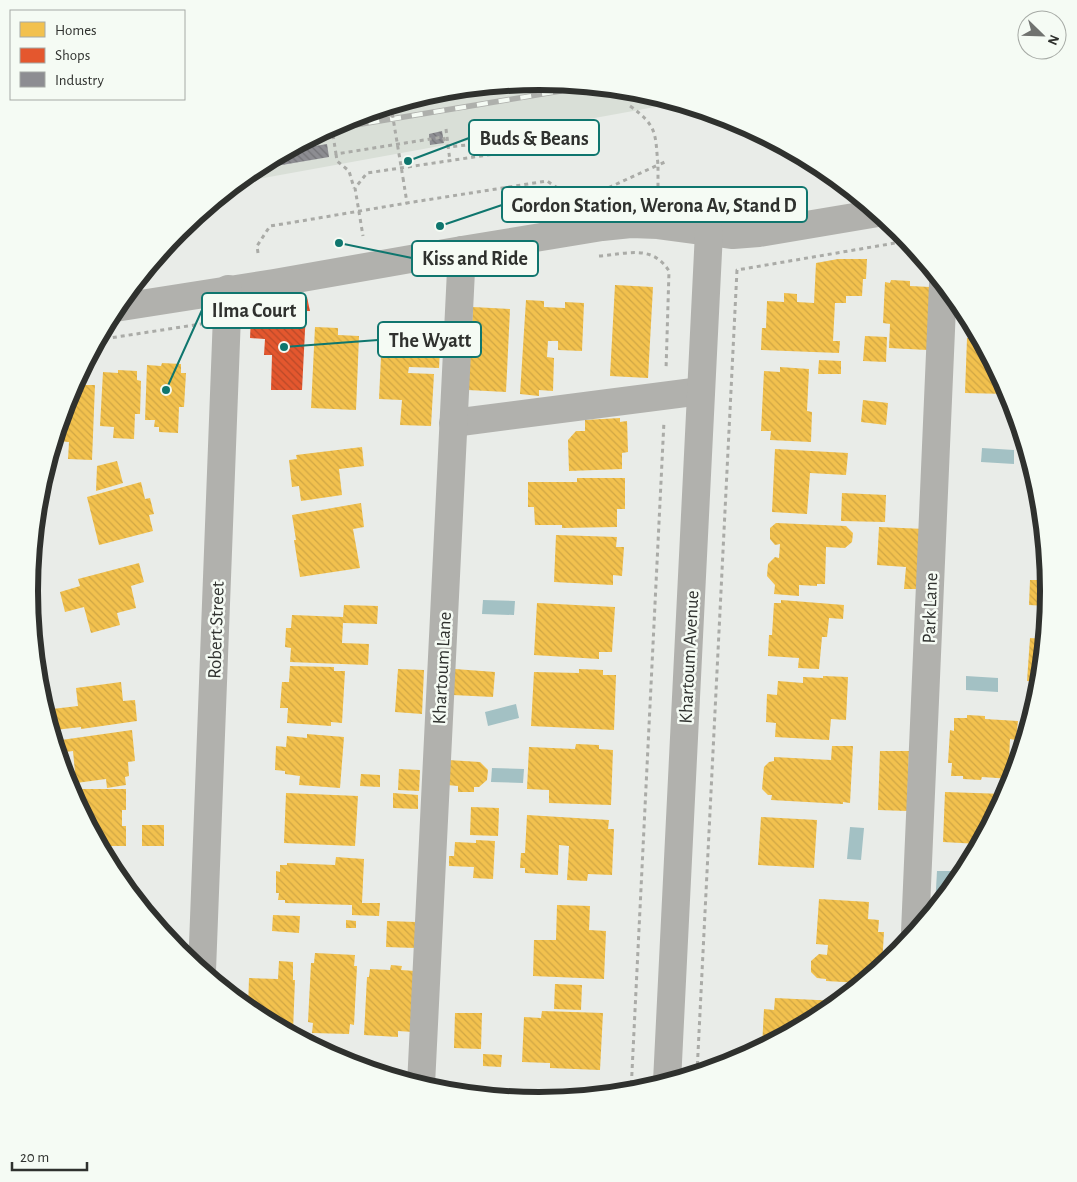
<svg xmlns="http://www.w3.org/2000/svg" width="1077" height="1182" font-family="'Alegreya Sans',sans-serif">
<style>
.built{fill:#d9dfd7}
.water{fill:#a3c1c4}
.homes{fill:url(#homes-back-hatch)}
.shops{fill:url(#shops-back-hatch)}
.industry{fill:url(#industry-back-hatch)}
.lines{fill:none;stroke-linecap:round;stroke-linejoin:round}
.path{stroke:#aaaba7;stroke-width:3;stroke-dasharray:4 4;stroke-linecap:butt}
.minor{stroke:#b1b1ad;stroke-width:28}
.rail-casing{stroke:#aeb0ac;stroke-width:5.5}
.rail{stroke:#f5fbf4;stroke-width:4;stroke-dasharray:11;stroke-linecap:butt}
.path-bridge{stroke:#aaaba7;stroke-width:3;stroke-dasharray:4 4;stroke-linecap:butt}
.labels{text-anchor:middle;stroke-width:5;stroke-linejoin:round;paint-order:stroke}
.street-label{font-size:19px;fill:#2f312e;stroke:#f5fbf4}
.rim{fill:none;stroke:#2f312e;stroke-width:6}
.leader{fill:none;stroke:#0f766e;stroke-width:2}
.callout-dot{fill:#0f766e;stroke:#f5fbf4;stroke-width:2}
.callout{fill:#f5fbf4;stroke:#0f766e;stroke-width:2}
.callout-label{font-size:20px;text-anchor:middle;font-weight:bold;fill:#2f312e}
</style>
<defs>
<pattern id="homes-back-hatch" width="6" height="6" patternUnits="userSpaceOnUse" patternTransform="scale(1.25)"><rect width="6" height="6" fill="#f2c14e"/><path d="M-1 5l2 2M0 0l6 6M5-1l2 2" fill="none" stroke="#d0a644"/></pattern>
<pattern id="shops-back-hatch" width="6" height="6" patternUnits="userSpaceOnUse" patternTransform="scale(1.25)"><rect width="6" height="6" fill="#e4572e"/><path d="M-1 5l2 2M0 0l6 6M5-1l2 2" fill="none" stroke="#b94928"/></pattern>
<pattern id="industry-back-hatch" width="6" height="6" patternUnits="userSpaceOnUse" patternTransform="scale(1.25)"><rect width="6" height="6" fill="#8d8d92"/><path d="M-1 5l2 2M0 0l6 6M5-1l2 2" fill="none" stroke="#747478"/></pattern>
</defs>
<rect width="100%" height="100%" fill="#e9ece8"/>
<!-- built -->
<path class="built" d="M539 81 638 91 677 103 236 183 256 167 344 120 439 91Z"/>
<!-- water -->
<g class="water">
<path d="M982 448 1014 450V464L981 462Z"/>
<path d="M483 600 515 601 514 615 482 614Z"/>
<path d="M966 676 998 678V692L966 690Z"/>
<path d="M516 704 519 718 488 726 485 712Z"/>
<path d="M492 768 524 769 523 783 491 782Z"/>
<path d="M850 827 864 828 861 860 847 859Z"/>
<path d="M937 871H953L952 887 935 907Z"/>
</g>
<!-- homes -->
<g class="homes">
<path d="M838 259H867L866 279H863L862 296H846V303H835L833 341H840L839 353 761 350 762 328H766L767 301 784 302V293L797 294V302L814 303 816 263Z"/>
<path d="M891 280 910 281V286L930 287 927 350 889 348 890 324 883 323 885 282 890 283Z"/>
<path d="M615 285 653 287 648 378 610 376Z"/>
<path d="M526 300 544 301V307L565 308V302L584 303 582 351 558 350V341H548L547 357 554 358 553 391 539 390V396L520 394Z"/>
<path d="M473 307 510 309 506 392 468 390Z"/>
<path d="M396 325H417V330L441 331 439 368 409 367 408 373 434 374 431 426 400 425 402 400 379 399 382 335 396 336Z"/>
<path d="M315 327 338 328V335L359 336 356 410 311 408Z"/>
<path d="M865 336 887 337 886 362 863 361Z"/>
<path d="M967 338 979 339 1007 391V394L965 393Z"/>
<path d="M819 360 841 361V374H818Z"/>
<path d="M162 363 181 364V373H186L184 407H179L178 433 159 432V427H154L155 420H145L147 365 161 366Z"/>
<path d="M780 367 809 369 807 411 812 412 811 442 770 440 771 431H761L764 371 780 372Z"/>
<path d="M118 370 137 371V380L141 381 140 414H135L134 439 113 438 114 427 100 426 103 372 118 373Z"/>
<path d="M74 385H95L92 460 68 459 69 442 57 441V430L67 399H70L71 390Z"/>
<path d="M863 400 888 403 886 425 861 422Z"/>
<path d="M620 418V422L627 421 628 452 622 453V469L569 471 568 440 576 431H585V420Z"/>
<path d="M362 447 364 466 339 469 342 495 301 501 299 486 292 487 289 460 297 459 296 455Z"/>
<path d="M775 449 848 453 846 475 810 473 807 514 772 512Z"/>
<path d="M117 461 123 483 96 491 97 466Z"/>
<path d="M577 478H625V509H617V527L562 528V525H535L534 507H528V482H577Z"/>
<path d="M42 479V504H37L39 491Z"/>
<path d="M141 482 145 499 150 498 154 514 149 515 153 531 99 545 87 497Z"/>
<path d="M842 493 886 495 885 522 841 521Z"/>
<path d="M361 503 364 527 353 529 360 568 300 577 294 540H296L292 515Z"/>
<path d="M776 523 846 526 853 533 852 542 845 548 826 547 825 584H817V586L799 585V596L774 594 775 585 767 576 768 564 775 557 779 558 780 544 775 545 770 539V528Z"/>
<path d="M879 527 925 529 921 589H904L906 567 877 565Z"/>
<path d="M556 535 617 537 616 547H624L622 576 613 575V585L554 582Z"/>
<path d="M139 563 144 582 131 586 136 608 117 613 120 625 91 633 84 607 65 612 60 592 80 586 78 579Z"/>
<path d="M1030 580H1047L1048 591 1047 606 1029 605Z"/>
<path d="M781 600 844 605 843 619 829 618 827 637H822L819 669 798 668 799 658 768 656 769 635H772L774 603H781Z"/>
<path d="M537 603 615 607 612 652H599V659L534 655Z"/>
<path d="M344 605 378 606 377 624 343 623 342 643 369 644 368 665 290 662 291 648 285 647 286 628H291L292 615 343 617Z"/>
<path d="M1030 638 1044 639 1039 682 1027 681Z"/>
<path d="M290 666 334 667V671H345L342 723 331 722V726L287 723 288 708H280L282 682H289Z"/>
<path d="M398 669 424 670 422 714 395 712Z"/>
<path d="M455 669 495 672 493 697 453 695Z"/>
<path d="M579 669 603 670V675H616L614 730 531 726 534 672 579 673Z"/>
<path d="M823 676 848 677 846 720 831 719 829 740 775 737 776 723 766 722 767 694 777 695 778 681 803 683V677L823 678Z"/>
<path d="M121 682 123 701 135 700 137 721 81 729V727L55 730 52 709 78 706 76 688Z"/>
<path d="M967 715 985 716V719L1018 721 1016 740 1010 739 1009 760H1015V768L1012 779 982 777 981 780 963 779V776H951L952 763H948L950 730 954 731V718H967Z"/>
<path d="M132 730 135 761 128 762 129 776 125 777 126 785 107 788 106 779 76 783 73 751 57 753 54 741Z"/>
<path d="M307 734 344 737 340 788 299 785 300 776 285 774V771L275 770 276 746 286 747 287 736 307 738Z"/>
<path d="M576 744 599 745V749L613 750 611 805 549 803V790L527 789 529 747 575 749Z"/>
<path d="M832 746H853L850 803 843 802V804L771 800 772 795H768L762 789 764 767 769 762 774 761V757L831 760Z"/>
<path d="M880 751H909L907 811 878 810Z"/>
<path d="M448 760 480 762 488 770 487 780 479 787H474V792H458V786L447 785Z"/>
<path d="M399 769 420 770 419 791 398 790Z"/>
<path d="M361 774 380 775V787L360 786Z"/>
<path d="M81 789H126V810H122V826H126V846H100L73 796H81Z"/>
<path d="M945 792 1005 794 979 844 943 842Z"/>
<path d="M286 793 358 796 355 846 284 843Z"/>
<path d="M393 793 418 795V809L393 808Z"/>
<path d="M471 807 499 808 498 836 470 835Z"/>
<path d="M527 815 609 820 608 829H614L612 875 588 874 587 881 567 880 569 846 559 845 558 875 525 873V868H520L521 853H525Z"/>
<path d="M761 817 817 820 814 868 758 865Z"/>
<rect x="142" y="825" width="22" height="21"/>
<path d="M476 840 495 841 493 879 473 878 474 867 449 866V856H454L455 842 476 843Z"/>
<path d="M336 857 364 859 362 903H380L379 916 352 915V905L285 903V900H278L279 893H276V871L280 872V865H287V863L335 865Z"/>
<path d="M819 899 869 902 868 919 879 920 878 932H884L882 965 861 983 826 981V979L817 978 811 972V961L819 954 827 955 828 945 816 944Z"/>
<path d="M557 905 590 906 589 930 606 931 604 979 533 976 534 940H556Z"/>
<path d="M273 915 300 916 299 933 272 931Z"/>
<path d="M346 920 356 921V928H346Z"/>
<path d="M387 921 416 922 415 948 386 947Z"/>
<path d="M315 953 355 955 354 966H357L354 1025 350 1024 349 1034 312 1033 313 1023 308 1022 311 963H314Z"/>
<path d="M279 961 293 962V980H295L293 1031H285L255 1015 248 1009 249 978 278 979Z"/>
<path d="M391 965 402 966 401 970 415 971 413 1032 398 1031V1037L364 1035 367 977H369L370 969 390 970Z"/>
<path d="M555 984 582 985 581 1010 554 1009Z"/>
<path d="M775 998 838 1001 821 1015 762 1047 764 1009 774 1010Z"/>
<path d="M542 1011 603 1013 600 1070 550 1068V1063L522 1062 524 1017 541 1018Z"/>
<path d="M455 1013H482L481 1049 454 1048Z"/>
<path d="M483 1054 502 1055 501 1067 483 1066Z"/>
</g>
<!-- shops -->
<path class="shops" d="M307 297 310 311H306L302 390H271L272 355H264L265 339 250 338 251 317 263 303Z"/>
<!-- industry -->
<g class="industry">
<path d="M442 131 444 143 430 145 429 134Z"/>
<path d="M327 144 329 157 252 170 285 151Z"/>
</g>
<g class="lines">
<!-- path -->
<g class="path">
<path d="M441 91V92"/>
<path d="M630 106C658 126 655 134 658 165L665 162"/>
<path d="M446 129 450 161"/>
<path d="M333 135 336 154 443 137 448 147 476 144 499 138 501 153 367 173 355 188 363 236"/>
<path d="M336 154 337 161 349 171 354 188"/>
<path d="M403 178 407 203 547 181 567 194 575 203 658 165V196L743 206 804 196"/>
<path d="M258 253 257 246 270 226 295 222"/>
<path d="M599 256C627 254 652 244 669 271L666 370"/>
<path d="M97 340 201 324"/>
<path d="M697 1073 737 270 907 241"/>
<path d="M631 1092 664 421"/>
</g>
<!-- minor -->
<g class="minor">
<path d="M115 308 274 283 462 250 602 227 631 224 658 225 733 235 759 233 878 213"/>
<path d="M453 423 701 391"/>
<path d="M915 932 943 284"/>
<path d="M202 971 228 289"/>
<path d="M667 1082 709 232"/>
<path d="M421 1085 462 250"/>
</g>
<!-- rail casing -->
<g class="rail-casing">
<g id="rail">
<path d="M400 103 520 83"/>
<path d="M325 130 591 86"/>
</g>
</g>
<!-- rail -->
<use href="#rail" class="rail"/>
<!-- path-bridge -->
<g class="path-bridge">
<path d="M391 106 403 178"/>
<path d="M295 222 407 203"/>
</g>
</g>
<g class="labels">
<!-- street labels -->
<g class="street-label">
<text transform="translate(929 608) rotate(-88)" y="7">Park Lane</text>
<text transform="translate(215 630) rotate(-88)" y="7">Robert Street</text>
<text transform="translate(688 657) rotate(-87)" y="7">Khartoum Avenue</text>
<text transform="translate(441 668) rotate(-87)" y="7">Khartoum Lane</text>
</g>
</g>
<!-- crop -->
<path d="M0 0H1077V1182H0ZM38 591a501 501 0 1 1 1002 0a501 501 0 1 1-1002 0Z" fill="#f5fbf4" fill-rule="evenodd"/>
<path class="rim" d="M38 591a501 501 0 1 1 1002 0a501 501 0 1 1-1002 0Z"/>
<!-- callouts -->
<path class="leader" d="M408 161L469 138M440 226L502 205M339 243L412 258M166 390L202 310M284 347L378 340"/>
<g class="callout-dot">
<circle cx="408" cy="161" r="5"/>
<circle cx="440" cy="226" r="5"/>
<circle cx="339" cy="243" r="5"/>
<circle cx="166" cy="390" r="5"/>
<circle cx="284" cy="347" r="5"/>
</g>
<g class="callout">
<rect x="469" y="120" width="130" height="35" rx="5"/>
<rect x="502" y="187" width="305" height="35" rx="5"/>
<rect x="412" y="241" width="126" height="35" rx="5"/>
<rect x="202" y="293" width="104" height="35" rx="5"/>
<rect x="378" y="322" width="103" height="35" rx="5"/>
</g>
<g class="callout-label">
<text x="534" y="145">Buds &amp; Beans</text>
<text x="654" y="212">Gordon Station, Werona Av, Stand D</text>
<text x="475" y="265">Kiss and Ride</text>
<text x="254" y="317">Ilma Court</text>
<text x="430" y="347">The Wyatt</text>
</g>
<!-- legend -->
<rect x="10" y="10" width="175" height="90" fill="#f5fbf4" stroke="#a6aaa5"/>
<rect x="20" y="22" width="25" height="15" fill="#f2c14e" stroke="#a6aaa5"/>
<text x="55" y="35" font-size="15" fill="#2f312e">Homes</text>
<rect x="20" y="48" width="25" height="15" fill="#e4572e" stroke="#a6aaa5"/>
<text x="55" y="60" font-size="15" fill="#2f312e">Shops</text>
<rect x="20" y="72" width="25" height="15" fill="#8d8d92" stroke="#a6aaa5"/>
<text x="55" y="85" font-size="15" fill="#2f312e">Industry</text>
<!-- north arrow -->
<g transform="translate(1042 35) rotate(113)"><circle r="24" fill="#f5fbf4" stroke="#a6aaa5"/>
<path d="M0-4L9 19L0 12L-9 19Z" fill="#70726f"/>
<text y="-8" font-size="14" font-weight="bold" text-anchor="middle" fill="#2f312e">N</text>
</g>
<!-- scale -->
<path d="M12 1162v8h75v-8" fill="none" stroke="#2f312e" stroke-width="2.5"/>
<text x="20" y="1162" font-size="15" fill="#2f312e" stroke="#f5fbf4" stroke-width="4" paint-order="stroke">20 m</text>
</svg>
